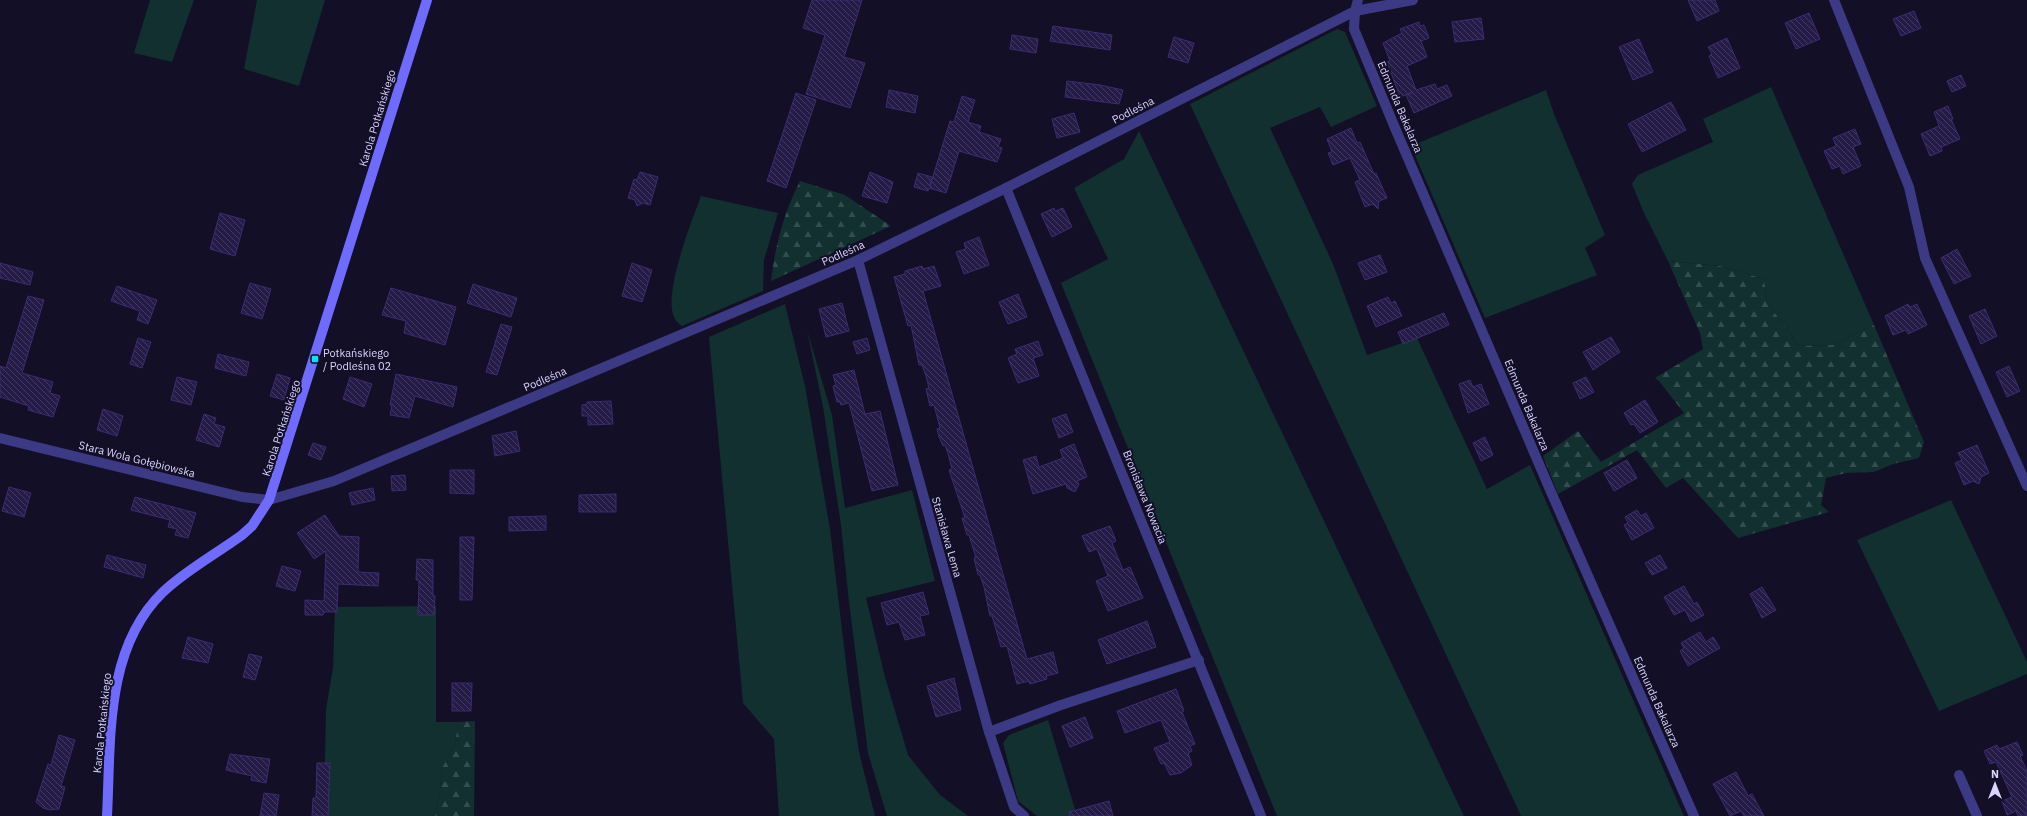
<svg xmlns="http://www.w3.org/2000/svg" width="2027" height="816" font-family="'IBM Plex Sans',sans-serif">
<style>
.grass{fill:#12302f}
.forest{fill:url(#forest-firs)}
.building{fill:url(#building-back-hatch);stroke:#3b2d73}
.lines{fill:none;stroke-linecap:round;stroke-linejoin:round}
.street{stroke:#3d3a85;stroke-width:10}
.secondary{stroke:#6f6bff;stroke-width:10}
.poi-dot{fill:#00e5ff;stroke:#130f26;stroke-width:1.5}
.labels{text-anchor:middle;stroke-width:4;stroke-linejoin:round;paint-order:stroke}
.street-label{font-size:11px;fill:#d9d4ff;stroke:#130f26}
.poi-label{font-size:11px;fill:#d9d4ff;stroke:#130f26;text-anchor:start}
</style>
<defs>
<pattern id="forest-firs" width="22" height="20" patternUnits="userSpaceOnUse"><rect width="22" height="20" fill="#12302f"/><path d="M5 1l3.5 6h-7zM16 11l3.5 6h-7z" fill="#344d4e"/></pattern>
<pattern id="building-back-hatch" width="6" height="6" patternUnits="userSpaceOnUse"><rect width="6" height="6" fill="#241b47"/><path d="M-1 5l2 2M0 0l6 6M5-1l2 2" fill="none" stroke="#433b63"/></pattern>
</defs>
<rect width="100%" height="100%" fill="#130f26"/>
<!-- grass -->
<g class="grass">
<path d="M150 0H194L172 62 134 53Z"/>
<path d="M257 0H325L299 86 244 69Z"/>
<path d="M1337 29 1345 32 1377 106 1331 127 1320 107 1270 128 1333 264 1367 355 1417 338 1487 489 1530 465 1684 816H1521L1190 104Z"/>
<path d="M1771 87 1874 325 1832 345 1799 346 1767 302 1764 279 1720 266 1668 261 1644 213 1632 184 1638 175 1713 142 1703 119Z"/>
<path d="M1546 90 1554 114 1605 235 1585 248 1597 275 1485 318 1411 146Z"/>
<path d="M1139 131 1464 816H1277L1061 283 1108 259 1074 188 1124 159Z"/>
<path d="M701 196 778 213 764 260 763 291 682 326C679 324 675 320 674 317 663 293 692 220 701 196Z"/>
<path d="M785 304 805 386 830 529 848 680 859 752 875 816H779L774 739 743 703 709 337Z"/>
<path d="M807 330 832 415 845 508 912 490 935 581 866 598 885 677 908 755 940 795 968 816H887L868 753 849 602 841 525 823 407Z"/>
<path d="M1951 500 2027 662V674L1939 711 1857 540Z"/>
<path d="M436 606V722H458L455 745 442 769 440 790 435 816H321L325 759 326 709 333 668 335 607Z"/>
<path d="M1048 720 1077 816H1037L1018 801 1003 743 1009 735Z"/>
</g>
<!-- forest -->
<g class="forest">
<path d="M800 181 845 195 891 226 771 281C775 246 784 212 800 181Z"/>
<path d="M1668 261 1720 266 1764 279 1767 302 1799 346 1832 345 1874 325 1924 442 1919 458 1893 464 1874 472 1846 473 1826 478 1821 505 1829 512 1738 538 1683 478 1666 488 1637 450 1558 494 1543 456 1578 431 1601 462 1684 413 1659 381 1655 378 1703 349 1700 333Z"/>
<path d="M475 721 474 816H435L440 790 442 768 455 745 458 722Z"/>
</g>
<!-- building -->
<g class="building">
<path d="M812 0H862L844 57 865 63 850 108 806 94 825 35 803 28Z"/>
<path d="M1688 0H1715L1719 11 1697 21Z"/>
<path d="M1914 11 1921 28 1901 36 1893 19Z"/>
<path d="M1809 13 1820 39 1796 49 1785 23Z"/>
<path d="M1481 18 1484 39 1455 42 1452 22Z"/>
<path d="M1419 22 1420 26 1424 25 1429 38 1421 41 1427 57 1407 66 1416 90 1435 84 1437 89 1447 85 1452 96 1414 113 1406 95 1413 92 1400 97 1387 62 1390 61 1383 43 1402 33 1400 29Z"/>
<path d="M1053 26 1112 35 1110 50 1050 41Z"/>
<path d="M1012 35 1038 39 1036 53 1010 49Z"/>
<path d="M1174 37 1194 43 1188 63 1168 57Z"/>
<path d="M1727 38 1740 68 1718 78 1709 56 1712 54 1708 47Z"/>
<path d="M1639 39 1653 72 1633 80 1619 47Z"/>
<path d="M1961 75 1966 86 1952 92 1947 81Z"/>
<path d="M1067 81 1100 85 1123 90 1119 104 1065 97Z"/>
<path d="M889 90 918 96 915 113 886 107Z"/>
<path d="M796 93 816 100 786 188 767 181Z"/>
<path d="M962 96 975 100 968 122 981 126 979 132 1001 139 998 147 1002 148 997 162 959 151 946 193 929 188 928 191 914 187 918 173 932 177 930 186 950 121 954 122Z"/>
<path d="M1671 102 1686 130 1642 152 1628 124Z"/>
<path d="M1948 106 1953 119H1951L1960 139 1941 147 1942 151 1930 156 1921 134 1939 126 1934 112Z"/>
<path d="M1074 113 1080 132 1057 138 1052 119Z"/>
<path d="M1351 128 1357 143 1360 142 1374 174 1376 173 1387 198 1379 201 1378 209 1373 204 1365 207 1355 182 1360 180 1350 158 1333 165 1328 153 1332 152 1327 139Z"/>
<path d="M1855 129 1861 144 1853 147 1861 166 1843 174 1840 166 1832 169 1824 151 1836 146 1833 138Z"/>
<path d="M640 172 658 177 650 205 643 203 637 206 635 200 628 198 634 179 637 180Z"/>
<path d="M870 172 893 182 887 203 862 196Z"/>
<path d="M1054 208 1055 211 1063 208 1072 227 1052 237 1041 214Z"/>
<path d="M220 213 245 220 235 256 210 249Z"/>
<path d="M979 237 989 265 964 274 956 252 966 249 964 243Z"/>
<path d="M1957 249 1971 276 1954 284 1941 258Z"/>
<path d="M1380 255 1387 272 1365 280 1358 263Z"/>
<path d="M0 263 33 272 30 285 0 278Z"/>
<path d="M632 263 652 270 642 302 622 296Z"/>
<path d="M922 266 923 269 934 266 941 286 923 291 1027 659 1053 652 1058 673 1046 676 1047 679 1030 684 1029 681 1017 684 1007 646 1001 647 992 616H990L984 587 980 575H978L974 558H976L969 535H967L962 518H965L949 470 952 469 949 457 945 445 943 446 939 437 937 429 940 428 934 405 930 406 926 389 929 388 926 376 922 365H919L911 325 908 326 894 277 905 274V271Z"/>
<path d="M250 283 271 289 262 319 241 313Z"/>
<path d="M473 284 517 298 511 317 467 303Z"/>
<path d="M117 286 157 300 148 324 137 320 140 311 111 301Z"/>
<path d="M391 288 456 307 445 345 404 333 406 321 382 315Z"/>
<path d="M1018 294 1027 317 1008 324 999 302Z"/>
<path d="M28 296 44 300 22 373 53 382 50 393 60 396 53 417 28 410 29 406 0 397V366L6 368Z"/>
<path d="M1388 297 1391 303 1395 301 1402 316 1376 327 1367 306Z"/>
<path d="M842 303 849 331 826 337 819 309Z"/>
<path d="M1908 304 1910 307 1917 304 1927 325 1908 334 1906 330 1893 335 1885 316Z"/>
<path d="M1985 309 1997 336 1981 344 1969 316Z"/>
<path d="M1444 313 1449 325 1403 344 1398 332Z"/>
<path d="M501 324 512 327 497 375 486 372Z"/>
<path d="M1611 337 1620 352 1593 370 1583 352Z"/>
<path d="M138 338 151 342 142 368 130 364Z"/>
<path d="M867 338 870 350 857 354 853 342Z"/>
<path d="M1038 341 1043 355 1033 358 1039 376 1018 383 1008 358 1017 354 1015 349Z"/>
<path d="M218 354 249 362 246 376 215 368Z"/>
<path d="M2009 366 2020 391 2007 397 1996 372Z"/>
<path d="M854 370 865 414 880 411 898 485 872 491 849 403 841 405 840 402H837L833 386 836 385 833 375Z"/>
<path d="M277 374 290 378 284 400 270 396Z"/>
<path d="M396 374 457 387 453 407 415 396 409 418 390 415 392 406 390 405Z"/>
<path d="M177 377 197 382 191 405 171 400Z"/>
<path d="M350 377 372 384 364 407 343 399Z"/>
<path d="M1586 377 1594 392 1580 399 1573 383Z"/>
<path d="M1470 380 1473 387 1481 384 1489 404 1468 413 1459 384Z"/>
<path d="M1645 400 1658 422 1640 433 1634 424 1631 425 1624 413Z"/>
<path d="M611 401 613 424 588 425V416H582V405L587 404V402Z"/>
<path d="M103 409 123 416 117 436 97 430Z"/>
<path d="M204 414 216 418 214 424 225 427 219 447 196 440Z"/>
<path d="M1066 414 1073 432 1059 438 1052 419Z"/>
<path d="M516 431 520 451 495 456 492 436Z"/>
<path d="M1485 437 1493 455 1481 461 1473 443Z"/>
<path d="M313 443 326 447 321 460 308 455Z"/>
<path d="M1074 444 1087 477 1077 481 1079 484 1075 492 1067 488 1066 484 1033 494 1023 460 1036 456 1039 467 1063 458 1060 450Z"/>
<path d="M1977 445 1989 473 1981 477 1979 484 1973 481 1964 485 1955 463 1962 460 1958 453Z"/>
<path d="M1627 460 1637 478 1614 491 1604 473Z"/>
<path d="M450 470H474V494L450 493Z"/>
<path d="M405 475 406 490 392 491 391 476Z"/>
<path d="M9 487 31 493 24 517 2 511Z"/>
<path d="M373 488 375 500 352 505 349 493Z"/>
<path d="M616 494V512H579V495Z"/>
<path d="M135 497 196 513 188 538 175 535 177 529 168 527 170 520 131 510Z"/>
<path d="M1637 510 1641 516 1646 513 1654 528 1632 540 1624 525 1628 523 1625 517Z"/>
<path d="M325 515 339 536 359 537 358 572 379 573 378 586 338 584 337 612H324L323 615H305V600L324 601 326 551 314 559 297 533Z"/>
<path d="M546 516V530L509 531V517Z"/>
<path d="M1110 526 1116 541 1112 543 1123 570 1130 567 1143 598 1108 611 1096 581 1108 576 1097 549 1089 552 1082 536Z"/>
<path d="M460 537H474L472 600H460Z"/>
<path d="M107 555 146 565 143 578 104 567Z"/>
<path d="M1660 555 1667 568 1652 575 1645 563Z"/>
<path d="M417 559 433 560V596H435L434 615H418L419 580H416Z"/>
<path d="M282 566 301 571 295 591 276 586Z"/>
<path d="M1684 586 1694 604 1697 602 1704 615 1691 622 1685 610 1674 615 1664 597Z"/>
<path d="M1762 587 1776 610 1762 618 1750 594Z"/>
<path d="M923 592 929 614 920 616 925 635 905 640 899 622 887 625 881 603Z"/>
<path d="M1147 621 1156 647 1107 664 1098 640Z"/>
<path d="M1700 632 1706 642 1713 637 1720 648 1688 666 1680 651 1684 648 1681 643Z"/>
<path d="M188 637 213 644 208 663 182 658Z"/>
<path d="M249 654 262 657 255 680 243 677Z"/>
<path d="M954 678 961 710 936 717 927 686Z"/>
<path d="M452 683H472L471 711H452Z"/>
<path d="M1176 689 1184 711 1182 712 1195 744 1190 746 1192 751 1188 753 1192 765 1181 773 1170 775 1164 763 1161 764 1154 748 1170 742 1161 720 1125 733 1117 711Z"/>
<path d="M1085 717 1093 738 1070 747 1062 726Z"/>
<path d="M59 735 75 740 61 786 65 787 59 809 50 810 43 808 36 802 48 764 51 765Z"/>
<path d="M2017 742 2023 755 2020 756 2027 771V816H2018L2016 811 2007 815 2002 801 2012 797 1996 762 1990 764 1984 751 1997 745 1999 749Z"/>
<path d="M230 754 270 759 266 783 251 780 252 776 226 770Z"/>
<path d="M317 763H330L328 816H312L313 798H316Z"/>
<path d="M1736 772 1748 796 1752 794 1764 816H1744L1741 811 1730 816 1713 784Z"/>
<path d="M264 793 279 795 276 816H260Z"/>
<path d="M1109 801 1113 816H1070L1069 812Z"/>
</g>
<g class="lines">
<!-- street -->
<g class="street">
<path d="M1358 0 1355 11 1354 29 1395 128 1551 492 1694 816"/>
<path d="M1834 0 1909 187 1925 258 2027 486"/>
<path d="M1006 188 1261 816"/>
<path d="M858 260 989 732 1014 807 1024 816"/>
<path d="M0 438 242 497 269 500 334 481 858 260 1006 188 1355 11 1413 0"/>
<path d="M989 732 1061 705 1199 660"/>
<path d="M1959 775 1977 816"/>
</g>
<!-- secondary -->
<path class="secondary" d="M107 816C111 741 104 649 163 592 186 570 216 554 242 535L252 526 269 500 427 0"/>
</g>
<!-- markers -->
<rect class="poi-dot" x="311" y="355" width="8" height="8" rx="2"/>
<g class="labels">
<!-- street labels -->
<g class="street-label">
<text transform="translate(1400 107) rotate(67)" y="4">Edmunda Bakalarza</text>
<text transform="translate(1133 110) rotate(-27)" y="4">Podleśna</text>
<text transform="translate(377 118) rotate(-73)" y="4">Karola Potkańskiego</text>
<text transform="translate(843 253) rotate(-24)" y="4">Podleśna</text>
<text transform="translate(545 379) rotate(-23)" y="4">Podleśna</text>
<text transform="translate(1527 405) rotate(67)" y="4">Edmunda Bakalarza</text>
<text transform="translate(281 428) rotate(-72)" y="4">Karola Potkańskiego</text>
<text transform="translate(137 459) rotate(14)" y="4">Stara Wola Gołębiowska</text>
<text transform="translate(1145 497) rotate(68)" y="4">Bronisława Nowacia</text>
<text transform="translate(947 537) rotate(74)" y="4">Stanisława Lema</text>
<text transform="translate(1657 702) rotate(66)" y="4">Edmunda Bakalarza</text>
<text transform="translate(102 723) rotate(-84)" y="4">Karola Potkańskiego</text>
</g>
<!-- poi labels -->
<g class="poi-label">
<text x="323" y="357">Potkańskiego<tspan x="323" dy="13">/ Podleśna 02</tspan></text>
</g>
</g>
<!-- north arrow -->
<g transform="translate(1995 784)" stroke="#130f26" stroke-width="3" paint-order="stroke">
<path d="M0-3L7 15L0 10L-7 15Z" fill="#d9d4ff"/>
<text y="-6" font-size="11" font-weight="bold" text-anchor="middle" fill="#d9d4ff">N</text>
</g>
</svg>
